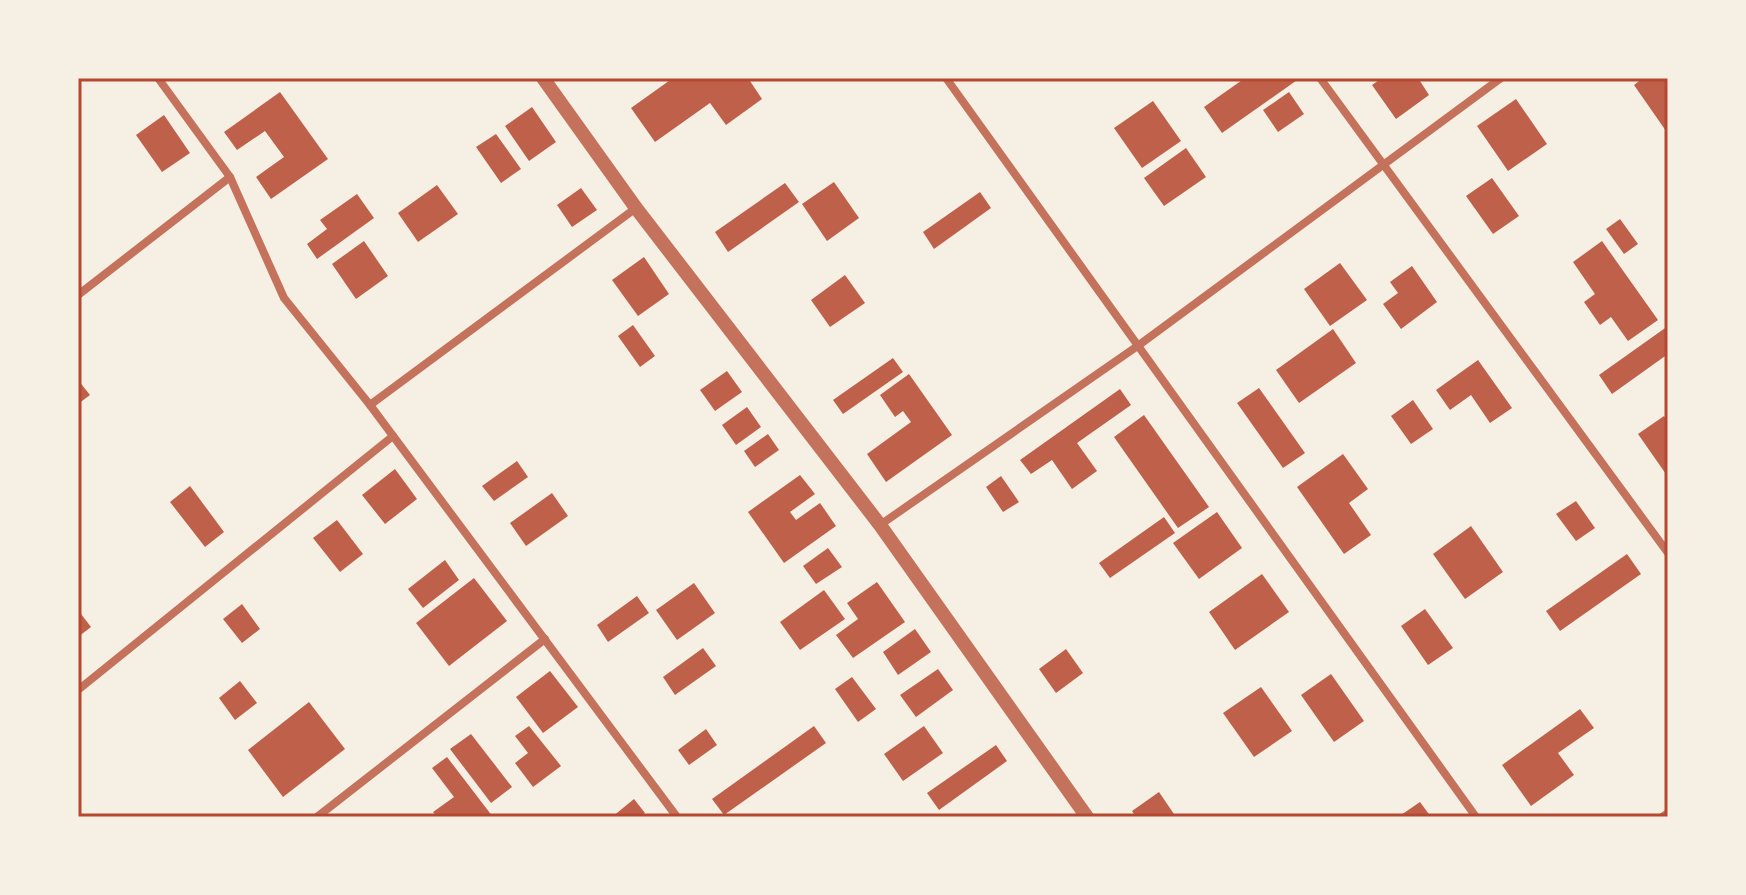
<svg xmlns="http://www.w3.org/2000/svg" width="1746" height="895" font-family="'Source Sans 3',sans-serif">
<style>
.building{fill:#bf614a}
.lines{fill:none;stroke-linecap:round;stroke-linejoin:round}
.minor{stroke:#c5725c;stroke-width:8}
.tertiary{stroke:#c5725c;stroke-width:14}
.neatline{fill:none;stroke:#b5482f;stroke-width:3}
</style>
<rect width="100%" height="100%" fill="#f6efe4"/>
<!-- building -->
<g class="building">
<path d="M673 78H748L762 99 726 125 710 103 655 142 631 108Z"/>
<path d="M1245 78H1300L1222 133 1204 107Z"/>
<path d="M1382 78H1418L1429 95 1396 119 1372 85Z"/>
<path d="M1643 78H1668L1666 131 1634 85Z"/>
<path d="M280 92 328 159 271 199 256 177 284 157 265 131 237 150 224 132Z"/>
<path d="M1289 92 1304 114 1278 132 1263 110Z"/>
<path d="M1516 99 1547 144 1508 171 1477 126Z"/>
<path d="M1153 101 1181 141 1142 168 1114 128Z"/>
<path d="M532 107 556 142 529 161 505 126Z"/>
<path d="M164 115 190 153 162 172 136 135Z"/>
<path d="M496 134 521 169 501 183 476 147Z"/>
<path d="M1186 148 1206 177 1164 206 1144 178Z"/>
<path d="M1492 178 1519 216 1493 234 1466 196Z"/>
<path d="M834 182 859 218 827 241 802 204Z"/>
<path d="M785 183 799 202 728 252 715 232Z"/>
<path d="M437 185 458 214 418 242 398 213Z"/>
<path d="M581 188 597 210 572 227 557 205Z"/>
<path d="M980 192 991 208 934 249 923 232Z"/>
<path d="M357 194 374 218 317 259 307 244 327 229 320 220Z"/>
<path d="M1620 219 1638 244 1624 254 1606 229Z"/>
<path d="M364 241 388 276 356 299 332 264Z"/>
<path d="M1602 241 1658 320 1628 341 1611 317 1600 325 1584 302 1595 294 1573 262Z"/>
<path d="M644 257 669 294 638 316 612 280Z"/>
<path d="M1340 263 1367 300 1330 326 1304 289Z"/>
<path d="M1412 266 1437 302 1401 329 1383 304 1398 293 1390 282Z"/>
<path d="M845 275 865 303 830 327 811 300Z"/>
<path d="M633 325 655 356 640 367 618 336Z"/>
<path d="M1668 326V354L1612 394 1599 375Z"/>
<path d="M1333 329 1356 363 1299 403 1276 370Z"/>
<path d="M893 358 903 372 843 414 833 400Z"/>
<path d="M1478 360 1512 408 1490 423 1471 395 1450 410 1436 390Z"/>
<path d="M727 371 742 392 715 411 700 390Z"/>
<path d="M909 374 952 435 886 482 867 454 911 422 903 411 895 417 880 395Z"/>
<path d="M78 380 90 395 78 404Z"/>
<path d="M1259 388 1305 453 1283 468 1237 403Z"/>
<path d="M1120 389 1131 405 1077 443 1097 471 1072 489 1052 460 1031 474 1020 460Z"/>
<path d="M1413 400 1433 429 1411 444 1391 416Z"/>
<path d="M747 407 761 427 736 445 722 425Z"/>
<path d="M1144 415 1209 507 1178 528 1114 437Z"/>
<path d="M1664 416 1668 422V477L1638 434Z"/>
<path d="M768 434 779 450 755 467 744 451Z"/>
<path d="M1343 454 1368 489 1349 503 1371 535 1344 554 1297 487Z"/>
<path d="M517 461 528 477 494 501 482 486Z"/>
<path d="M395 469 417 499 385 524 362 495Z"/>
<path d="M800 475 815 494 790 512 796 520 820 503 836 526 784 563 748 512Z"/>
<path d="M1001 476 1019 502 1003 512 986 487Z"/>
<path d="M190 486 224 532 205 547 170 502Z"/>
<path d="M552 493 568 516 526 546 510 523Z"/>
<path d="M1576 501 1595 528 1576 541 1556 514Z"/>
<path d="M1217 512 1242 548 1199 579 1173 543Z"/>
<path d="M1164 517 1175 533 1110 578 1099 563Z"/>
<path d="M337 520 363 554 340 572 313 538Z"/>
<path d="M1471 526 1503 572 1465 599 1433 554Z"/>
<path d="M828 548 842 567 816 584 803 566Z"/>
<path d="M1627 554 1641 574 1560 631 1546 611Z"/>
<path d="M445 560 459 580 423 608 408 589Z"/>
<path d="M1262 574 1289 612 1235 650 1209 612Z"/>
<path d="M474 578 507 621 449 666 416 623Z"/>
<path d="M877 582 905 622 853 658 836 635 858 619 847 603Z"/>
<path d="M694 583 715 613 677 640 656 610Z"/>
<path d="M824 590 845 619 800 650 780 622Z"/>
<path d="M637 596 649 613 608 642 597 625Z"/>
<path d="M242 604 260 629 242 643 223 619Z"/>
<path d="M1425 609 1453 648 1428 665 1401 626Z"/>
<path d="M78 610 91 627 78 637Z"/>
<path d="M915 629 931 652 898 675 883 652Z"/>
<path d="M703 648 716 666 675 695 663 677Z"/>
<path d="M1066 649 1083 673 1056 693 1039 669Z"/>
<path d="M938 669 953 690 916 717 900 695Z"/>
<path d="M550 671 578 707 543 733 516 697Z"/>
<path d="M1331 674 1364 721 1334 742 1301 695Z"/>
<path d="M852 677 876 709 858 722 835 689Z"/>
<path d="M240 681 257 703 235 720 219 698Z"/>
<path d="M1261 687 1292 731 1254 757 1223 713Z"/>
<path d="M309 702 345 749 283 797 248 750Z"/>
<path d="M1580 709 1594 728 1558 753 1574 775 1531 806 1502 765Z"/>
<path d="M529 726 561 766 533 787 515 763 528 753 515 736Z"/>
<path d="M814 726 826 743 724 815 712 799Z"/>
<path d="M924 726 943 753 903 781 884 754Z"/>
<path d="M706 729 717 745 689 765 678 750Z"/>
<path d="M471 734 512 787 491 803 450 749Z"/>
<path d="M996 745 1007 761 939 810 927 793Z"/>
<path d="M447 757 493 817H437L433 812 454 797 432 768Z"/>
<path d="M1159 792 1176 817H1136L1132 811Z"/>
<path d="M634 799 645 813 639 817H612Z"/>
<path d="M1420 802 1431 817H1398Z"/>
</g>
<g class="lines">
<!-- minor -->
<g class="minor">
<path d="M158 78 230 177 284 298 370 405 677 817"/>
<path d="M946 78 1476 817"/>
<path d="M1320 78 1668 553"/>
<path d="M78 295 230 177"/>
<path d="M370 405 636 208"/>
<path d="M880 525 1139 345 1501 78"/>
<path d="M78 690 393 436"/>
<path d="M317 817 545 639"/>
<path d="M1662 817 1668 813"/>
</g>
<!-- tertiary -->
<path class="tertiary" d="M543 78 636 208 880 525 1087 817"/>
</g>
<!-- border -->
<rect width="1746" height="895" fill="none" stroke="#f6efe4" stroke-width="160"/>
<rect x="80" y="80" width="1586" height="735" class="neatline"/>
</svg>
